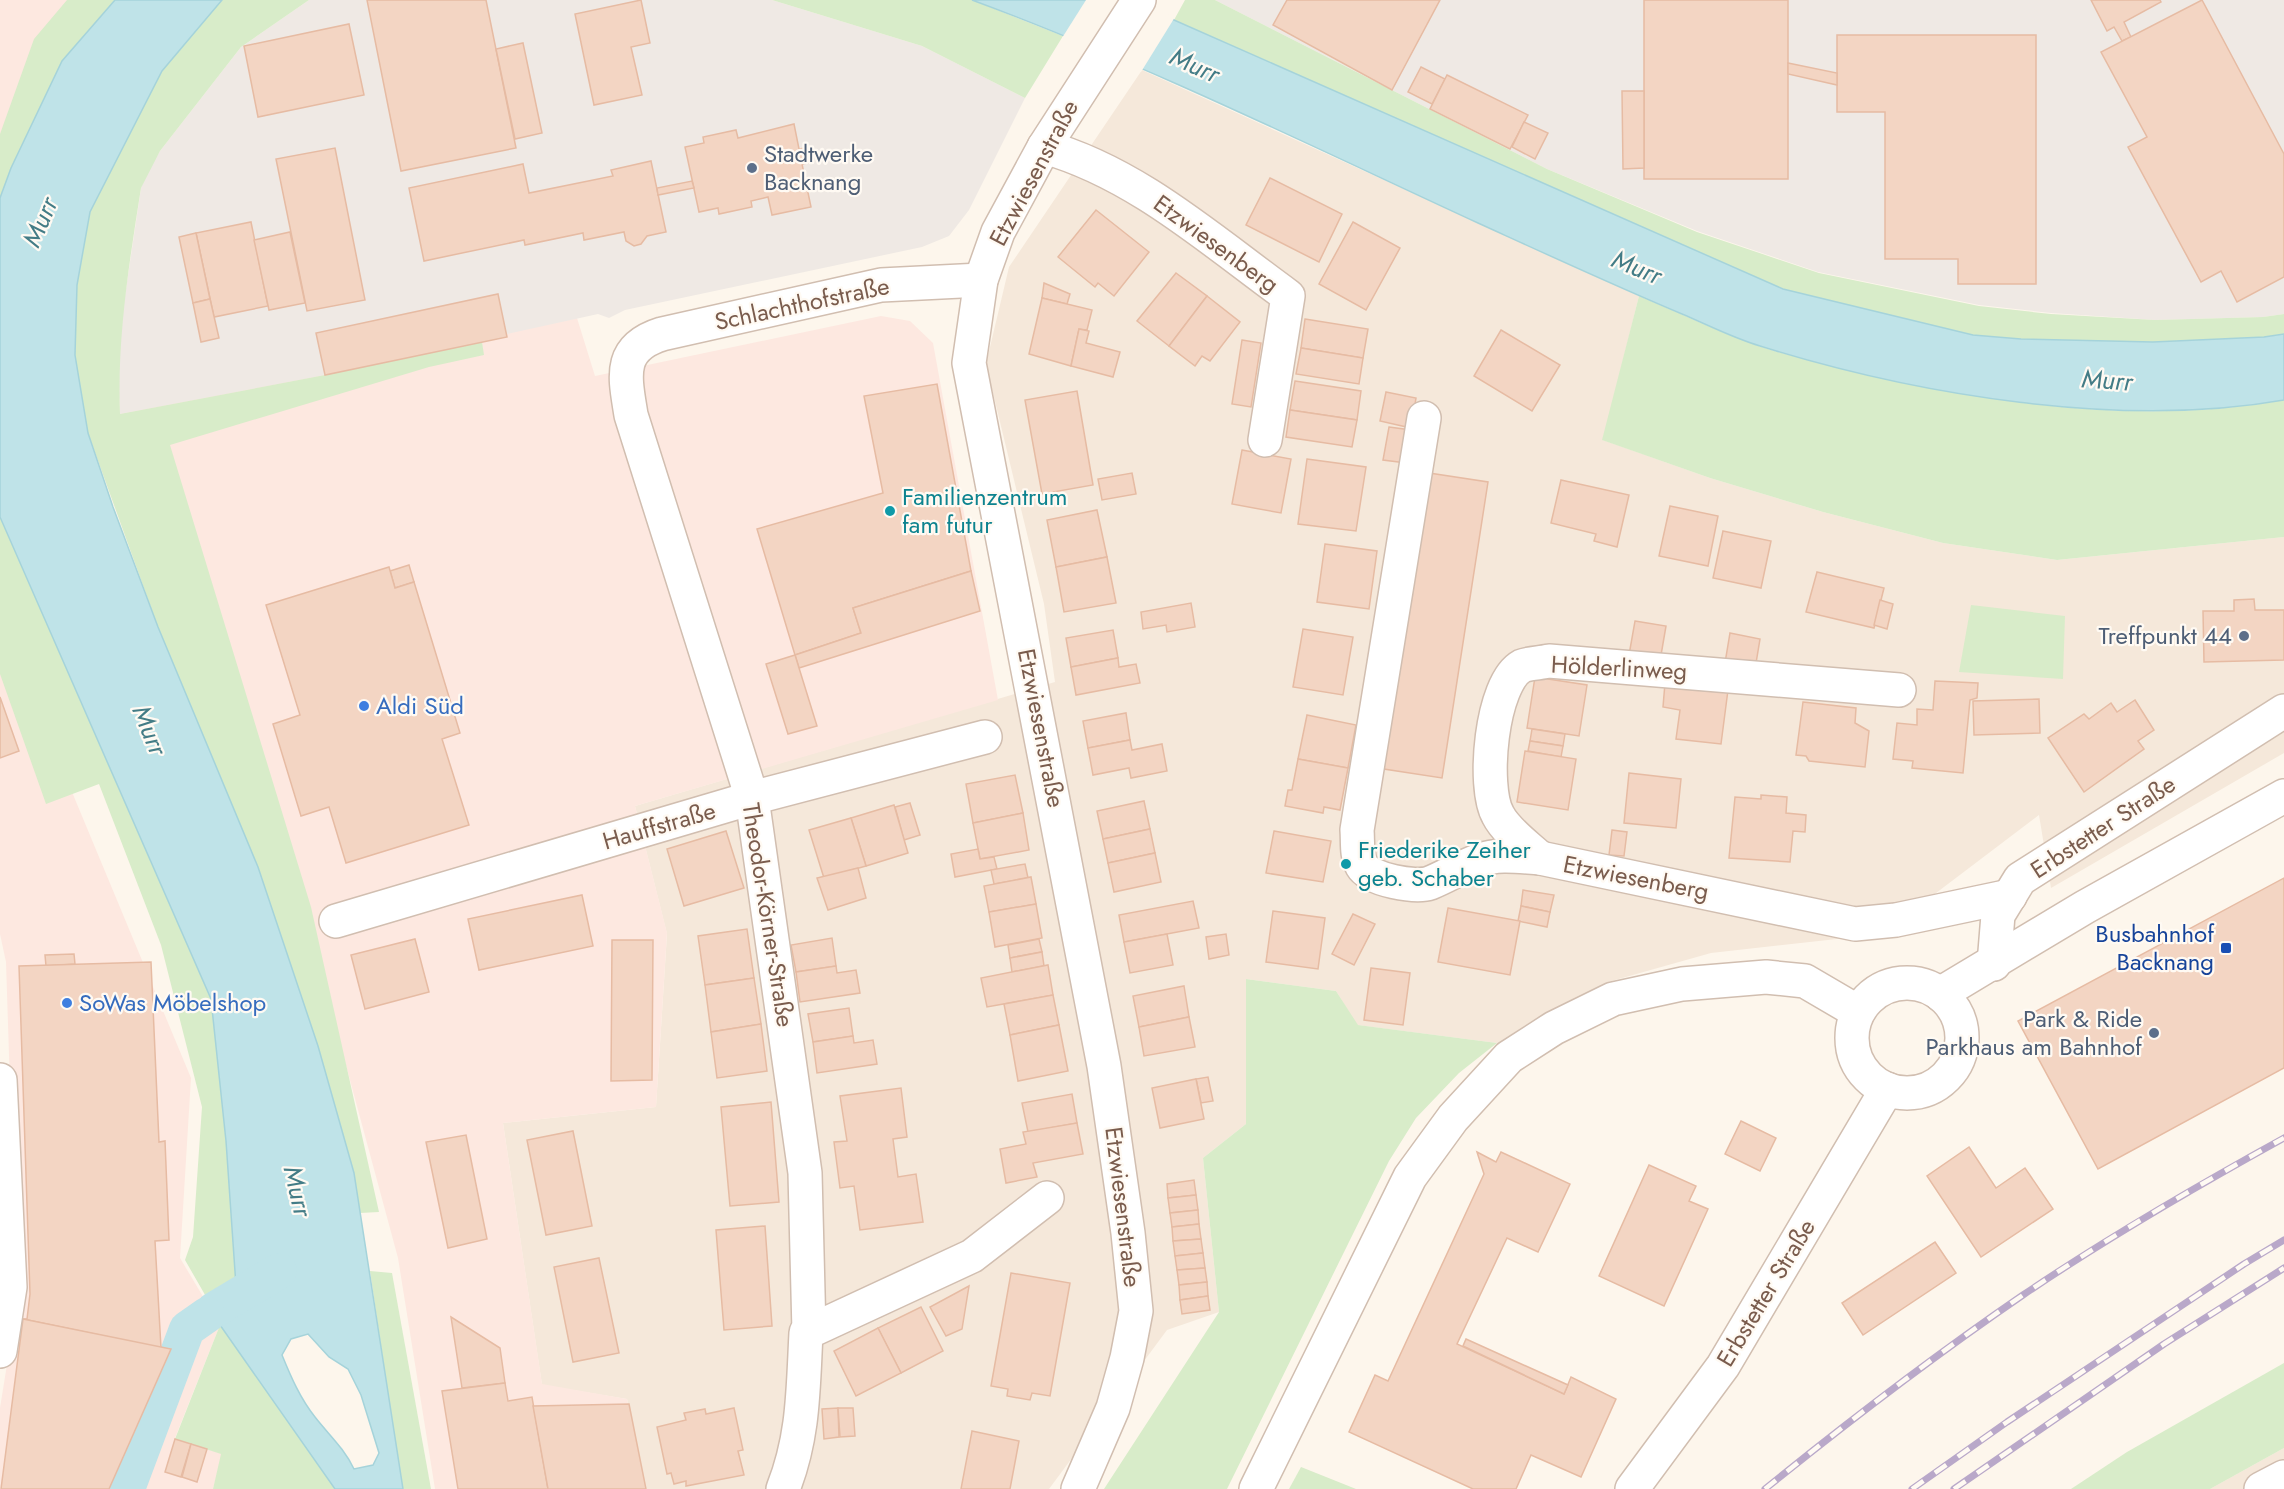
<svg xmlns="http://www.w3.org/2000/svg" width="2284" height="1489" font-family="Jost,sans-serif">
<style>
.residential{fill:#f5e8da}
.commercial{fill:#fde8e0}
.industrial{fill:#efe9e4}
.green{fill:#d8ecc9}
.water{fill:#bfe3e8;stroke:#a5d3da;stroke-width:1.5;fill-rule:evenodd}
.pier{fill:#fdf6ec}
.lines{fill:none;stroke-linecap:round;stroke-linejoin:round}
.canal{stroke:#bfe3e8;stroke-width:36}
.building{fill:#f3d5c3;stroke:#e6bba3;stroke-width:1.5}
.minor-casing{stroke:#d1beb0;stroke-width:36}
.minor{stroke:#fff;stroke-width:33}
.rail-casing{stroke:#b9a8c9;stroke-width:7}
.rail{stroke:#fffaf3;stroke-width:4.5;stroke-dasharray:14;stroke-linecap:butt}
.service-dot{fill:#5c6f8a;stroke:#fffaf3;stroke-width:2}
.culture-dot{fill:#0f9aa8;stroke:#fffaf3;stroke-width:2}
.shop-dot{fill:#3f7fe0;stroke:#fffaf3;stroke-width:2}
.transit-dot{fill:#1a4fb4;stroke:#fffaf3;stroke-width:2}
.labels{text-anchor:middle;stroke-width:4.5;stroke-linejoin:round;paint-order:stroke}
.service-label{font-size:24px;fill:#4e5e75;stroke:#fffaf3;text-anchor:end}
.street-label{font-size:24px;fill:#7a5c4d;stroke:#fffaf3}
.culture-label{font-size:24px;fill:#0d838f;stroke:#fffaf3;text-anchor:start}
.shop-label{font-size:24px;fill:#366cbe;stroke:#fffaf3;text-anchor:start}
.transit-label{font-size:24px;fill:#164399;stroke:#fffaf3;text-anchor:end}
.water-label{font-size:26px;font-style:italic;fill:#437c86;stroke:#fffaf3}
</style>
<rect width="100%" height="100%" fill="#fdf6ec"/>
<!-- residential -->
<g class="residential">
<path d="M1142 70 1639 296 1603 440 1710 478 1823 512 1943 543 2057 560 2284 537V753L2051 888 2039 815 1882 934 1711 953 1608 982 1530 1023 1497 1043 1357 1025 1336 991 1246 979V1124L1203 1158 1219 1312 1167 1330 1049 1489H646L627 1399 542 1385 503 1123 656 1107 667 934 635 806 1055 682 1044 604 986 364 1009 267Z"/>
<path d="M2284 1448V1489H2210Z"/>
</g>
<!-- commercial -->
<g class="commercial">
<path d="M0 0H115L62 61 0 198Z"/>
<path d="M881 316 910 321 933 343 998 700 635 806 667 933 656 1107 503 1123 542 1384 627 1399 646 1489H435L398 1258 280 821 120 414 577 318 595 376Z"/>
<path d="M0 619 191 1078 180 1258 220 1325 175 1438 222 1454 213 1489H0V1408L17 1302 6 962 0 934Z"/>
</g>
<!-- industrial -->
<g class="industrial">
<path d="M309 0H772L922 46 1025 98 969 210 949 236 922 247 625 310 609 318 598 314 507 334V337L325 375 120 414 118 374 123 309 141 188 147 173 160 151 241 47Z"/>
<path d="M1215 0H2284V314L2263 317 2155 320 2051 313 1979 305 1818 272 1697 231 1547 169Z"/>
</g>
<!-- green -->
<g class="green">
<path d="M67 0H115L62 61 11 168 0 198V134L34 39Z"/>
<path d="M222 0H309L241 47 160 151 141 188C129 264 117 338 120 414L325 375 482 342 484 355 429 367 170 445 311 907 379 1212 360 1213 354 1173 318 1046 202 737 158 627 88 433 75 355 77 285 90 212 162 71Z"/>
<path d="M772 0H972L1063 36 1025 98 922 46Z"/>
<path d="M1185 0H1215L1547 169 1697 232 1819 273 1979 306 2051 314 2155 320 2263 317 2284 314V334L2264 337 2153 342 2021 339 1973 335 1783 289 1174 20Z"/>
<path d="M1639 296C1678 312 1716 331 1756 345 1783 355 1812 360 1839 367 1981 403 2139 426 2284 400V537L2057 560 1943 543 1823 512 1710 478 1602 440Z"/>
<path d="M0 517 211 999 226 1141 237 1293 212 1307 185 1260 193 1237 202 1107 161 945 99 784 46 804 0 674Z"/>
<path d="M1971 605 2065 616 2063 679 1959 672Z"/>
<path d="M1246 979 1336 991 1358 1025 1497 1043 1459 1073 1416 1118 1389 1161 1227 1489H1104L1219 1312 1203 1158 1246 1124Z"/>
<path d="M370 1271 392 1273 431 1489H402Z"/>
<path d="M220 1325 334 1485 335 1489H213L221 1454 175 1439Z"/>
<path d="M177 1332 195 1337 140 1489H109Z"/>
<path d="M2284 1363V1448L2210 1489H2071L2127 1452Z"/>
<path d="M1301 1467 1356 1489H1289Z"/>
</g>
<!-- water -->
<g class="water">
<path d="M115 0H222L162 71 90 212 77 285 75 355 88 433 113 507 158 627 258 867 318 1046 354 1173 403 1489H335L220 1325 238 1315 226 1141 211 999 0 517V198L11 168 62 61ZM308 1334 329 1357 348 1369 361 1395 379 1453 373 1465 354 1469C344 1448 329 1435 315 1417 300 1398 291 1377 282 1355L291 1339Z"/>
<path d="M972 0H1121L1174 20 1783 289 1973 335 2021 339 2153 342 2264 337 2284 334V400C2121 429 1917 395 1760 346 1733 338 1708 325 1682 314 1613 285 1546 254 1478 223 1311 146 1145 64 972 0Z"/>
</g>
<!-- pier -->
<path class="pier" d="M1086 0H1129L1175 17 1141 72 1062 38Z"/>
<g class="lines">
<!-- canal -->
<g class="canal">
<path d="M214 1310 279 1271"/>
<path d="M127 1489 187 1329 207 1315"/>
</g>
</g>
<!-- building -->
<g class="building">
<path d="M367 0H486L516 148 401 171Z"/>
<path d="M641 0 650 43 631 47 642 95 594 105 575 14Z"/>
<path d="M1287 0H1440L1392 90 1273 25Z"/>
<rect x="1644" y="0" width="144" height="179"/>
<path d="M2091 0H2160L2161 2 2124 22 2131 37 2122 41 2114 27 2107 31Z"/>
<path d="M2202 0 2284 154V277L2237 302 2221 271 2201 282 2128 147 2147 137 2101 52Z"/>
<path d="M349 24 364 95 258 117 244 46Z"/>
<path d="M1837 35H2036V284H1958V259H1885V112H1837Z"/>
<path d="M523 43 542 133 515 139 496 49Z"/>
<path d="M1788 63 1837 73V85L1788 74Z"/>
<path d="M1421 67 1445 79 1432 104 1408 92Z"/>
<path d="M1447 75 1528 115 1510 149 1430 109Z"/>
<path d="M1622 91H1644V168L1623 169Z"/>
<path d="M1524 122 1548 133 1535 159 1512 147Z"/>
<path d="M794 124 799 149 805 148 809 163 802 164 811 207 772 215 768 197 751 201 752 207 719 214 718 208 699 212 685 147 704 143 703 137 736 130 738 138Z"/>
<path d="M335 148 365 300 307 311 276 159Z"/>
<path d="M651 161 666 232 647 236 641 244 634 246 626 241 624 232 584 240 583 233 525 245 524 240 424 261 409 188 523 164 529 193 613 176 611 170Z"/>
<path d="M1270 178 1342 214 1319 262 1246 225Z"/>
<path d="M692 181 694 188 658 195 657 188Z"/>
<path d="M1096 210 1149 252 1114 296 1098 283 1095 287 1058 257Z"/>
<path d="M251 222 268 306 214 317 196 233Z"/>
<path d="M1353 222 1400 248 1366 310 1319 284Z"/>
<path d="M290 232 305 303 269 310 254 240Z"/>
<path d="M196 233 210 299 193 303 179 237Z"/>
<path d="M1176 273 1207 296 1169 346 1137 321Z"/>
<path d="M1044 283 1070 294 1067 304 1042 298Z"/>
<path d="M498 294 507 337 325 375 316 333Z"/>
<path d="M1207 296 1240 322 1210 361 1202 356 1195 366 1169 346Z"/>
<path d="M1042 298 1092 310 1087 330 1079 329 1071 366 1029 354Z"/>
<path d="M210 299 219 338 201 342 193 303Z"/>
<path d="M1305 319 1368 329 1363 358 1301 348Z"/>
<path d="M1079 329 1089 331 1086 343 1120 352 1113 377 1071 366Z"/>
<path d="M1501 330 1560 365 1532 411 1474 376Z"/>
<path d="M1242 340 1261 343 1251 407 1232 404Z"/>
<path d="M1301 348 1363 358 1359 384 1296 374Z"/>
<path d="M1295 381 1361 391 1357 420 1290 410Z"/>
<path d="M937 384 971 571 853 608 861 633 795 655 757 529 883 493 864 396Z"/>
<path d="M1077 391 1093 485 1042 494 1025 400Z"/>
<path d="M1386 392 1416 398 1411 428 1380 421Z"/>
<path d="M1290 410 1357 420 1352 447 1286 437Z"/>
<path d="M1389 427 1411 430 1406 463 1383 460Z"/>
<path d="M1242 450 1291 459 1281 513 1232 504Z"/>
<path d="M1307 459 1366 467 1356 531 1298 524Z"/>
<path d="M1416 471 1488 482 1442 778 1371 767Z"/>
<path d="M1132 473 1136 494 1102 500 1098 479Z"/>
<path d="M1561 480 1629 495 1617 547 1594 541 1596 534 1551 523Z"/>
<path d="M1670 506 1718 516 1708 566 1659 556Z"/>
<path d="M1097 510 1107 557 1056 567 1047 520Z"/>
<path d="M1723 531 1771 541 1761 588 1713 578Z"/>
<path d="M1325 544 1377 551 1369 609 1317 602Z"/>
<path d="M1107 557 1116 603 1064 612 1056 567Z"/>
<path d="M409 565 414 582 395 588 390 571Z"/>
<path d="M389 567 395 588 414 582 460 733 442 739 469 825 346 863 329 807 301 816 273 724 300 715 266 605Z"/>
<path d="M971 571 980 611 799 668 795 655 861 633 853 608Z"/>
<path d="M1817 572 1884 588 1874 628 1806 612Z"/>
<path d="M2254 599 2255 610H2284V660L2204 662 2203 611H2234V600Z"/>
<path d="M1880 600 1893 604 1887 629 1874 625Z"/>
<path d="M1191 603 1195 627 1167 632 1166 625 1143 629 1141 612Z"/>
<path d="M1635 621 1666 626 1660 661 1629 655Z"/>
<path d="M1303 629 1353 637 1343 695 1293 687Z"/>
<path d="M1113 630 1118 658 1071 667 1066 638Z"/>
<path d="M1730 633 1760 639 1755 669 1725 663Z"/>
<path d="M795 655 817 726 788 734 766 664Z"/>
<path d="M1118 658 1119 667 1136 664 1140 683 1076 695 1071 667Z"/>
<path d="M1535 677 1587 685 1579 736 1527 728Z"/>
<path d="M1935 681 1978 683 1977 698 1970 700 1963 773 1912 768 1913 761 1893 759 1897 723 1917 725V709L1933 710Z"/>
<path d="M1665 683 1728 690 1721 744 1676 739 1680 710 1663 707Z"/>
<path d="M0 697 19 751 0 758Z"/>
<path d="M2039 699 2040 733 1974 735 1973 701Z"/>
<path d="M2135 700 2154 730 2138 741 2144 749 2084 792 2048 738 2084 714 2089 719 2111 703 2117 712Z"/>
<path d="M1803 702 1856 708 1855 723 1869 731 1865 767 1809 761 1806 756 1796 755Z"/>
<path d="M1126 713 1130 740 1088 748 1083 721Z"/>
<path d="M1307 715 1356 725 1348 768 1298 759Z"/>
<path d="M1532 729 1565 734 1563 746 1530 741Z"/>
<path d="M1130 740 1132 750 1162 744 1167 771 1131 778 1129 768 1093 775 1088 748Z"/>
<path d="M1530 741 1563 746 1561 757 1528 751Z"/>
<path d="M1525 751 1576 759 1568 810 1517 802Z"/>
<path d="M1298 759 1348 768 1340 810 1324 807 1323 813 1285 806 1288 790H1292Z"/>
<path d="M1629 773 1681 779 1676 828 1624 823Z"/>
<path d="M1015 775 1023 813 973 823 966 784Z"/>
<path d="M1761 795 1787 797 1786 813 1806 815 1805 832 1793 831 1790 862 1729 858 1735 797 1761 799Z"/>
<path d="M1144 801 1150 829 1103 839 1097 811Z"/>
<path d="M910 803 920 835 904 840 895 807Z"/>
<path d="M894 805 908 853 866 866 851 818Z"/>
<path d="M1023 813 1029 850 980 859 973 823Z"/>
<path d="M851 818 866 866 824 878 809 830Z"/>
<path d="M1150 829 1155 853 1108 863 1103 839Z"/>
<path d="M1612 830 1627 832 1624 856 1609 855Z"/>
<path d="M726 831 744 888 684 906 667 849Z"/>
<path d="M1274 831 1331 841 1323 882 1266 873Z"/>
<path d="M978 849 980 859 994 857 997 869 955 877 951 854Z"/>
<path d="M1155 853 1161 882 1114 892 1108 863Z"/>
<path d="M1025 864 1028 878 994 884 991 870Z"/>
<path d="M858 868 866 898 828 910 817 878Z"/>
<path d="M1031 877 1036 904 989 912 984 886Z"/>
<path d="M2284 878V1068L2098 1169 2018 1021Z"/>
<path d="M1523 890 1554 895 1550 912 1521 906Z"/>
<path d="M582 895 593 946 479 970 468 919Z"/>
<path d="M1193 901 1199 928 1124 942 1119 915Z"/>
<path d="M1036 904 1042 938 995 947 989 912Z"/>
<path d="M1521 906 1550 912 1547 927 1518 921Z"/>
<path d="M1448 908 1520 921 1510 975 1438 962Z"/>
<path d="M1273 911 1325 918 1318 969 1266 962Z"/>
<path d="M1353 914 1375 924 1354 965 1332 954Z"/>
<path d="M747 929 754 978 705 985 698 936Z"/>
<path d="M1167 934 1173 965 1130 973 1124 942Z"/>
<path d="M1226 934 1229 955 1209 959 1206 937Z"/>
<path d="M832 938 836 966 796 972 791 945Z"/>
<path d="M415 939 429 992 365 1009 351 955Z"/>
<path d="M1039 939 1042 952 1010 958 1008 945Z"/>
<path d="M612 940H653L652 1080 611 1081Z"/>
<path d="M1042 952 1044 966 1012 972 1010 958Z"/>
<path d="M74 954 75 964 46 966 45 955Z"/>
<path d="M151 962 159 1142 165 1141 169 1240 155 1241 161 1348 23 1319H27L30 1294 19 966Z"/>
<path d="M1048 965 1053 995 987 1007 981 978Z"/>
<path d="M836 966 837 973 856 970 860 993 800 1002 796 972Z"/>
<path d="M1371 968 1410 973 1403 1025 1364 1020Z"/>
<path d="M754 978 761 1024 711 1032 705 985Z"/>
<path d="M1184 986 1189 1017 1139 1027 1133 996Z"/>
<path d="M1053 995 1059 1025 1010 1035 1004 1004Z"/>
<path d="M849 1008 853 1036 813 1042 808 1014Z"/>
<path d="M1189 1017 1195 1047 1144 1056 1139 1027Z"/>
<path d="M761 1024 767 1071 717 1078 711 1032Z"/>
<path d="M1059 1025 1068 1071 1018 1081 1010 1035Z"/>
<path d="M853 1036 854 1043 873 1040 877 1064 817 1073 813 1042Z"/>
<path d="M1208 1077 1213 1101 1201 1103 1196 1079Z"/>
<path d="M1196 1079 1204 1119 1160 1128 1152 1088Z"/>
<path d="M901 1088 907 1137 893 1139 898 1177 916 1174 923 1222 860 1230 854 1186 840 1188 834 1142 847 1141 840 1096Z"/>
<path d="M1072 1094 1077 1123 1028 1132 1022 1103Z"/>
<path d="M771 1102 779 1202 730 1206 721 1107Z"/>
<path d="M1741 1121 1776 1138 1760 1171 1725 1154Z"/>
<path d="M1077 1123 1083 1154 1033 1163 1037 1177 1006 1183 1000 1149 1026 1144 1023 1132Z"/>
<path d="M573 1131 592 1226 546 1235 527 1140Z"/>
<path d="M466 1135 487 1239 448 1248 426 1142Z"/>
<path d="M1969 1147 1996 1188 2025 1168 2053 1209 1981 1257 1927 1176Z"/>
<path d="M1477 1152 1496 1162 1501 1152 1570 1184 1538 1252 1507 1238 1457 1344 1564 1394 1571 1377 1616 1399 1581 1477 1531 1455 1516 1489H1473L1349 1432 1375 1375 1388 1381 1484 1174Z"/>
<path d="M1649 1165 1696 1186 1689 1201 1708 1209 1664 1306 1599 1276Z"/>
<path d="M1194 1180 1196 1195 1168 1198 1167 1184Z"/>
<path d="M1196 1195 1198 1210 1170 1213 1168 1198Z"/>
<path d="M1198 1210 1199 1224 1172 1227 1170 1213Z"/>
<path d="M1199 1224 1201 1239 1173 1241 1172 1227Z"/>
<path d="M765 1226 772 1326 724 1330 716 1230Z"/>
<path d="M1201 1239 1203 1253 1175 1256 1173 1241Z"/>
<path d="M1935 1242 1956 1273 1863 1335 1842 1303Z"/>
<path d="M1203 1253 1205 1268 1177 1270 1175 1256Z"/>
<path d="M599 1258 619 1353 573 1362 554 1267Z"/>
<path d="M1205 1268 1207 1282 1179 1285 1177 1270Z"/>
<path d="M1011 1273 1070 1283 1050 1396 1032 1393 1030 1400 1007 1396 1008 1389 991 1386Z"/>
<path d="M1207 1282 1208 1296 1180 1300 1179 1285Z"/>
<path d="M969 1286 962 1329 946 1336 930 1307Z"/>
<path d="M1208 1296 1210 1310 1182 1314 1180 1300Z"/>
<path d="M921 1307 943 1351 901 1373 878 1328Z"/>
<path d="M451 1317 500 1348 505 1383 462 1388Z"/>
<path d="M23 1319 171 1349 109 1489H1Z"/>
<path d="M878 1328 901 1373 856 1396 834 1351Z"/>
<path d="M1466 1339 1568 1385 1564 1394 1463 1346Z"/>
<path d="M505 1383 508 1401 532 1397 548 1489H458L442 1391Z"/>
<path d="M629 1404 646 1489H548L533 1406Z"/>
<path d="M734 1408 743 1450 738 1451 744 1475 686 1486V1481L674 1484 671 1473 667 1474 657 1427 686 1420 684 1413 705 1409 706 1414Z"/>
<path d="M838 1408 839 1437 824 1439 822 1409Z"/>
<path d="M838 1408H853L855 1436 840 1437Z"/>
<path d="M972 1431 1019 1441 1010 1489H961Z"/>
<path d="M175 1439 191 1444 181 1477 165 1472Z"/>
<path d="M191 1444 207 1449 197 1482 182 1477Z"/>
</g>
<g class="lines">
<!-- minor casing -->
<g class="minor-casing">
<g id="minor">
<path d="M1044 147C1135 172 1212 241 1288 296L1265 440"/>
<path d="M1424 418 1357 830C1358 841 1356 855 1362 866 1370 880 1416 888 1430 883 1447 876 1463 866 1480 860 1499 853 1521 857 1540 858L1855 924 1896 920 2010 896"/>
<path d="M1540 858C1527 846 1506 831 1498 815 1482 787 1491 683 1522 666 1529 663 1541 663 1549 661L1899 690"/>
<path d="M336 921 752 798 985 737"/>
<path d="M1994 964 1998 915 2020 879 2284 711"/>
<circle cx="1907" cy="1038" r="55"/>
<path d="M1940 994 2085 907 2284 796"/>
<path d="M0 1080 10 1287 0 1351"/>
<path d="M809 1332 805 1173 752 798 631 415C625 377 617 348 662 334L881 285 981 280"/>
<path d="M783 1489C804 1436 803 1389 806 1333L972 1256 1047 1198"/>
<path d="M1078 1489 1113 1408 1127 1358 1136 1311 1128 1233 1104 1066 969 363 981 280 998 232 1044 147 1139 0"/>
<path d="M1256 1489 1410 1177 1453 1118 1509 1057 1554 1028 1613 999 1682 984 1766 977 1805 981 1858 1012"/>
<path d="M1632 1489 1723 1366 1887 1089"/>
<path d="M2261 1489 2284 1477"/>
</g>
</g>
<!-- minor -->
<use href="#minor" class="minor"/>
<!-- rail casing -->
<g class="rail-casing">
<g id="rail">
<path d="M1765 1489C1849 1421 1934 1356 2023 1295 2107 1238 2195 1187 2284 1138"/>
<path d="M1912 1489 2007 1422 2244 1264 2284 1240"/>
<path d="M1954 1489 2164 1344 2284 1268"/>
</g>
</g>
<!-- rail -->
<use href="#rail" class="rail"/>
</g>
<!-- markers -->
<g class="service-dot">
<circle cx="752" cy="168" r="6"/>
<circle cx="2244" cy="636" r="6"/>
<circle cx="2154" cy="1033" r="6"/>
</g>
<g class="culture-dot">
<circle cx="890" cy="511" r="6"/>
<circle cx="1346" cy="864" r="6"/>
</g>
<g class="shop-dot">
<circle cx="364" cy="706" r="6"/>
<circle cx="67" cy="1003" r="6"/>
</g>
<rect class="transit-dot" x="2220" y="942" width="12" height="12" rx="3"/>
<g class="labels">
<!-- service labels -->
<g class="service-label">
<text x="764" y="162" text-anchor="start">Stadtwerke<tspan x="764" dy="28">Backnang</tspan></text>
<text x="2232" y="644">Treffpunkt 44</text>
<text x="2142" y="1027">Park &amp; Ride<tspan x="2142" dy="28">Parkhaus am Bahnhof</tspan></text>
</g>
<!-- street labels -->
<g class="street-label">
<text transform="translate(1034 173) rotate(-62)" y="8">Etzwiesenstraße</text>
<text transform="translate(1216 244) rotate(36)" y="8">Etzwiesenberg</text>
<text transform="translate(802 304) rotate(-12)" y="8">Schlachthofstraße</text>
<text transform="translate(1619 668) rotate(3)" y="8">Hölderlinweg</text>
<text transform="translate(1041 728) rotate(79)" y="8">Etzwiesenstraße</text>
<text transform="translate(659 826) rotate(-16)" y="8">Hauffstraße</text>
<text transform="translate(2103 827) rotate(-33)" y="8">Erbstetter Straße</text>
<text transform="translate(1636 878) rotate(11)" y="8">Etzwiesenberg</text>
<text transform="translate(768 915) rotate(81)" y="8">Theodor-Körner-Straße</text>
<text transform="translate(1123 1207) rotate(83)" y="8">Etzwiesenstraße</text>
<text transform="translate(1766 1293) rotate(-59)" y="8">Erbstetter Straße</text>
</g>
<!-- culture labels -->
<g class="culture-label">
<text x="902" y="505">Familienzentrum<tspan x="902" dy="28">fam futur</tspan></text>
<text x="1358" y="858">Friederike Zeiher<tspan x="1358" dy="28">geb. Schaber</tspan></text>
</g>
<!-- shop labels -->
<g class="shop-label">
<text x="376" y="714">Aldi Süd</text>
<text x="79" y="1011">SoWas Möbelshop</text>
</g>
<!-- transit labels -->
<g class="transit-label">
<text x="2214" y="942">Busbahnhof<tspan x="2214" dy="28">Backnang</tspan></text>
</g>
<!-- water labels -->
<g class="water-label">
<text transform="translate(1195 65) rotate(24)" y="9">Murr</text>
<text transform="translate(40 222) rotate(-67)" y="9">Murr</text>
<text transform="translate(1637 267) rotate(22)" y="9">Murr</text>
<text transform="translate(2107 380) rotate(4)" y="9">Murr</text>
<text transform="translate(150 730) rotate(68)" y="9">Murr</text>
<text transform="translate(298 1191) rotate(77)" y="9">Murr</text>
</g>
</g>
</svg>
